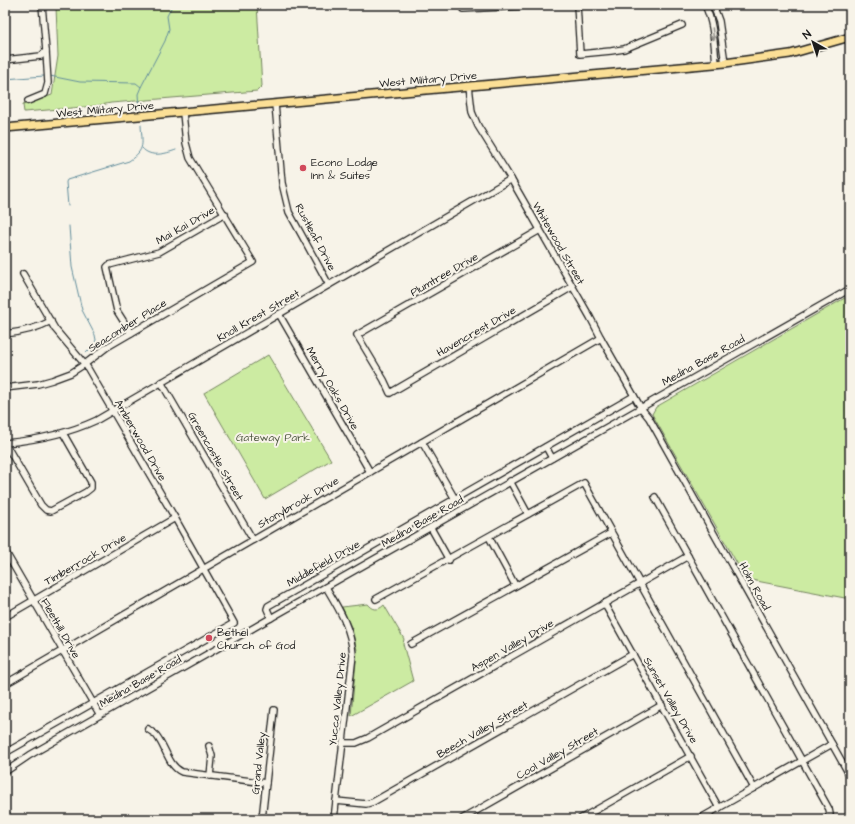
<svg xmlns="http://www.w3.org/2000/svg" width="855" height="824" font-family="'Architects Daughter',sans-serif">
<style>
.green{fill:#cceba2;stroke:#74845f}
.lines{fill:none;stroke-linecap:round;stroke-linejoin:round}
.stream{stroke:#628d9c;stroke-width:1}
.minor-casing{stroke:#1c1c1c;stroke-width:8}
.major-casing{stroke:#1c1c1c;stroke-width:10}
.minor{stroke:#f7f3e8;stroke-width:5.5}
.major{stroke:#fbdf96;stroke-width:7}
.oneway{stroke:#94928c}
.poi-dot{fill:#d1495b;stroke:#f7f3e8;stroke-width:1.5}
.labels{text-anchor:middle;stroke-width:4;stroke-linejoin:round;paint-order:stroke}
.street-label{font-size:11px;fill:#1c1c1c;stroke:#f7f3e8}
.poi-label{font-size:11px;fill:#1c1c1c;stroke:#f7f3e8;text-anchor:start}
.park-label{font-size:11px;fill:#515a44;stroke:#f7f3e8}
</style>
<rect width="100%" height="100%" fill="#f7f3e8"/>
<filter id="ink" filterUnits="userSpaceOnUse"><feTurbulence type="fractalNoise" baseFrequency=".025" numOctaves="2"/><feDisplacementMap in="SourceGraphic" scale="8" xChannelSelector="R" yChannelSelector="G"/><feConvolveMatrix kernelMatrix="1 2 1 2 8 2 1 2 1" color-interpolation-filters="sRGB"/></filter>
<g filter="url(#ink)">
<!-- green -->
<g class="green">
<path d="M57 5H257L262 86 257 91 111 103 95 106 24 112 23 105 52 95 58 56 56 7Z"/>
<path d="M850 295V599L746 579 652 414 656 407Z"/>
<path d="M268 355 331 460 265 499 204 393Z"/>
<path d="M368 604C373 610 378 611 384 605L404 639 403 644 413 681 351 716 357 650 352 629 342 607Z"/>
</g>
<g class="lines">
<!-- stream -->
<g class="stream">
<path d="M50 76 80 82 136 83 141 87 165 41 169 29 167 16 171 8V5"/>
<path d="M5 79 44 76"/>
<path d="M139 108 138 94 141 87"/>
<path d="M142 148C150 158 165 154 176 150"/>
<path d="M68 206 66 182 67 180 129 161C146 149 142 144 141 125"/>
<path d="M69 226 72 267 82 310 95 335 96 340 94 345 86 353"/>
</g>
<!-- minor casing -->
<g class="minor-casing">
<g id="minor">
<path d="M463 5V9L543 5"/>
<path d="M577 5 580 54 611 51 624 49 682 25"/>
<path d="M581 5H583"/>
<path d="M705 5C714 24 714 44 716 64"/>
<path d="M713 5 719 21 725 63"/>
<path d="M5 60 41 56 46 51 42 5"/>
<path d="M469 86 472 112 478 126 511 179 590 317 601 338 641 408 649 418 850 776"/>
<path d="M28 101 45 94 48 83 46 51"/>
<path d="M275 104 282 183 289 212 329 285"/>
<path d="M540 230 357 335 384 380 390 393 572 287"/>
<path d="M279 314 370 472"/>
<path d="M131 333 117 311 107 267 109 265 159 252 225 214"/>
<path d="M5 334C22 332 36 329 51 321"/>
<path d="M161 382 253 540"/>
<path d="M5 388 38 384 52 380 71 373 85 364 107 347 253 262 190 158 186 143 183 113"/>
<path d="M422 442 455 499"/>
<path d="M5 443C37 440 67 434 97 420L511 179"/>
<path d="M5 443 41 505 46 510 51 511 86 492 91 488V482L63 433"/>
<path d="M546 447 552 458"/>
<path d="M510 481 528 514"/>
<path d="M655 497 829 809 830 814 827 819"/>
<path d="M431 528 449 560"/>
<path d="M489 537 515 585"/>
<path d="M5 551 100 715"/>
<path d="M326 587C339 609 351 628 353 655L334 819"/>
<path d="M376 599 584 483 754 788"/>
<path d="M604 603 719 808"/>
<path d="M5 617 175 518"/>
<path d="M271 618 267 609 268 606 634 396"/>
<path d="M411 644 611 533"/>
<path d="M5 684 601 338"/>
<path d="M148 729C150 731 154 733 156 735 166 747 168 766 182 772L266 783"/>
<path d="M343 743H356L368 738 688 556"/>
<path d="M209 746 212 756 210 776"/>
<path d="M5 753 234 623 175 518 87 367 55 329 23 274"/>
<path d="M5 772 30 755 100 715 850 289"/>
<path d="M336 801 366 804 373 802 633 654"/>
<path d="M262 819 274 710"/>
<path d="M462 819 662 705"/>
<path d="M580 819 691 756"/>
<path d="M699 819 832 744"/>
</g>
</g>
<!-- major casing -->
<g class="major-casing">
<path id="major" d="M5 128 725 63 790 54 850 37"/>
</g>
<!-- minor -->
<use href="#minor" class="minor"/>
<!-- major -->
<use href="#major" class="major"/>
</g>
<!-- one-way arrows -->
<defs><path id="oneway-shaft" d="M-6 0H5M1.5-3L5.5 0L1.5 3" fill="none" stroke-width="1.6" stroke-linecap="round" stroke-linejoin="round"/></defs>
<use class="oneway" href="#oneway-shaft" transform="translate(713 34) rotate(84)"/>
</g>
<!-- markers -->
<g class="poi-dot">
<circle cx="303" cy="168" r="4"/>
<circle cx="209" cy="638" r="4"/>
</g>
<g class="labels">
<!-- street labels -->
<g class="street-label">
<text transform="translate(428 79) rotate(-5)" y="4">West Military Drive</text>
<text transform="translate(105 109) rotate(-5)" y="4">West Military Drive</text>
<text transform="translate(185 225) rotate(-30)" y="4">Mai Kai Drive</text>
<text transform="translate(316 237) rotate(62)" y="4">Rustleaf Drive</text>
<text transform="translate(559 243) rotate(60)" y="4">Whitewood Street</text>
<text transform="translate(444 274) rotate(-30)" y="4">Plumtree Drive</text>
<text transform="translate(258 315) rotate(-30)" y="4">Knoll Krest Street</text>
<text transform="translate(127 325) rotate(-32)" y="4">Seacomber Place</text>
<text transform="translate(476 331) rotate(-30)" y="4">Havencrest Drive</text>
<text transform="translate(703 360) rotate(-29)" y="4">Medina Base Road</text>
<text transform="translate(333 388) rotate(60)" y="4">Merry Oaks Drive</text>
<text transform="translate(141 440) rotate(60)" y="4">Amberwood Drive</text>
<text transform="translate(216 456) rotate(60)" y="4">Greencastle Street</text>
<text transform="translate(298 502) rotate(-30)" y="4">Stonybrook Drive</text>
<text transform="translate(422 521) rotate(-30)" y="4">Medina Base Road</text>
<text transform="translate(85 559) rotate(-30)" y="4">Timberrock Drive</text>
<text transform="translate(323 563) rotate(-30)" y="4">Middlefield Drive</text>
<text transform="translate(755 586) rotate(61)" y="4">Holm Road</text>
<text transform="translate(61 628) rotate(60)" y="4">Fleethill Drive</text>
<text transform="translate(512 645) rotate(-30)" y="4">Aspen Valley Drive</text>
<text transform="translate(140 681) rotate(-30)" y="4">Medina Base Road</text>
<text transform="translate(337 699) rotate(-84)" y="4">Yucca Valley Drive</text>
<text transform="translate(671 700) rotate(60)" y="4">Sunset Valley Drive</text>
<text transform="translate(482 729) rotate(-30)" y="4">Beech Valley Street</text>
<text transform="translate(557 753) rotate(-30)" y="4">Cool Valley Street</text>
<text transform="translate(258 763) rotate(-84)" y="4">Grand Valley</text>
</g>
<!-- poi labels -->
<g class="poi-label">
<text x="311" y="166">Econo Lodge<tspan x="311" dy="13">Inn &amp; Suites</tspan></text>
<text x="217" y="636">Bethel<tspan x="217" dy="13">Church of God</tspan></text>
</g>
<!-- park labels -->
<g class="park-label">
<text x="273" y="441">Gateway Park</text>
</g>
</g>
<!-- margin -->
<rect width="855" height="824" fill="none" stroke="#f7f3e8" stroke-width="20"/>
<rect x="10" y="10" width="835" height="804" fill="none" stroke="#1c1c1c" stroke-width="1.5" filter="url(#ink)"/>
<!-- north arrow -->
<g transform="translate(813 42) rotate(321)" stroke="#f7f3e8" stroke-width="3" paint-order="stroke">
<path d="M0-3L7 15L0 10L-7 15Z" fill="#1c1c1c"/>
<text y="-6" font-size="11" font-weight="bold" text-anchor="middle" fill="#1c1c1c">N</text>
</g>
</svg>
